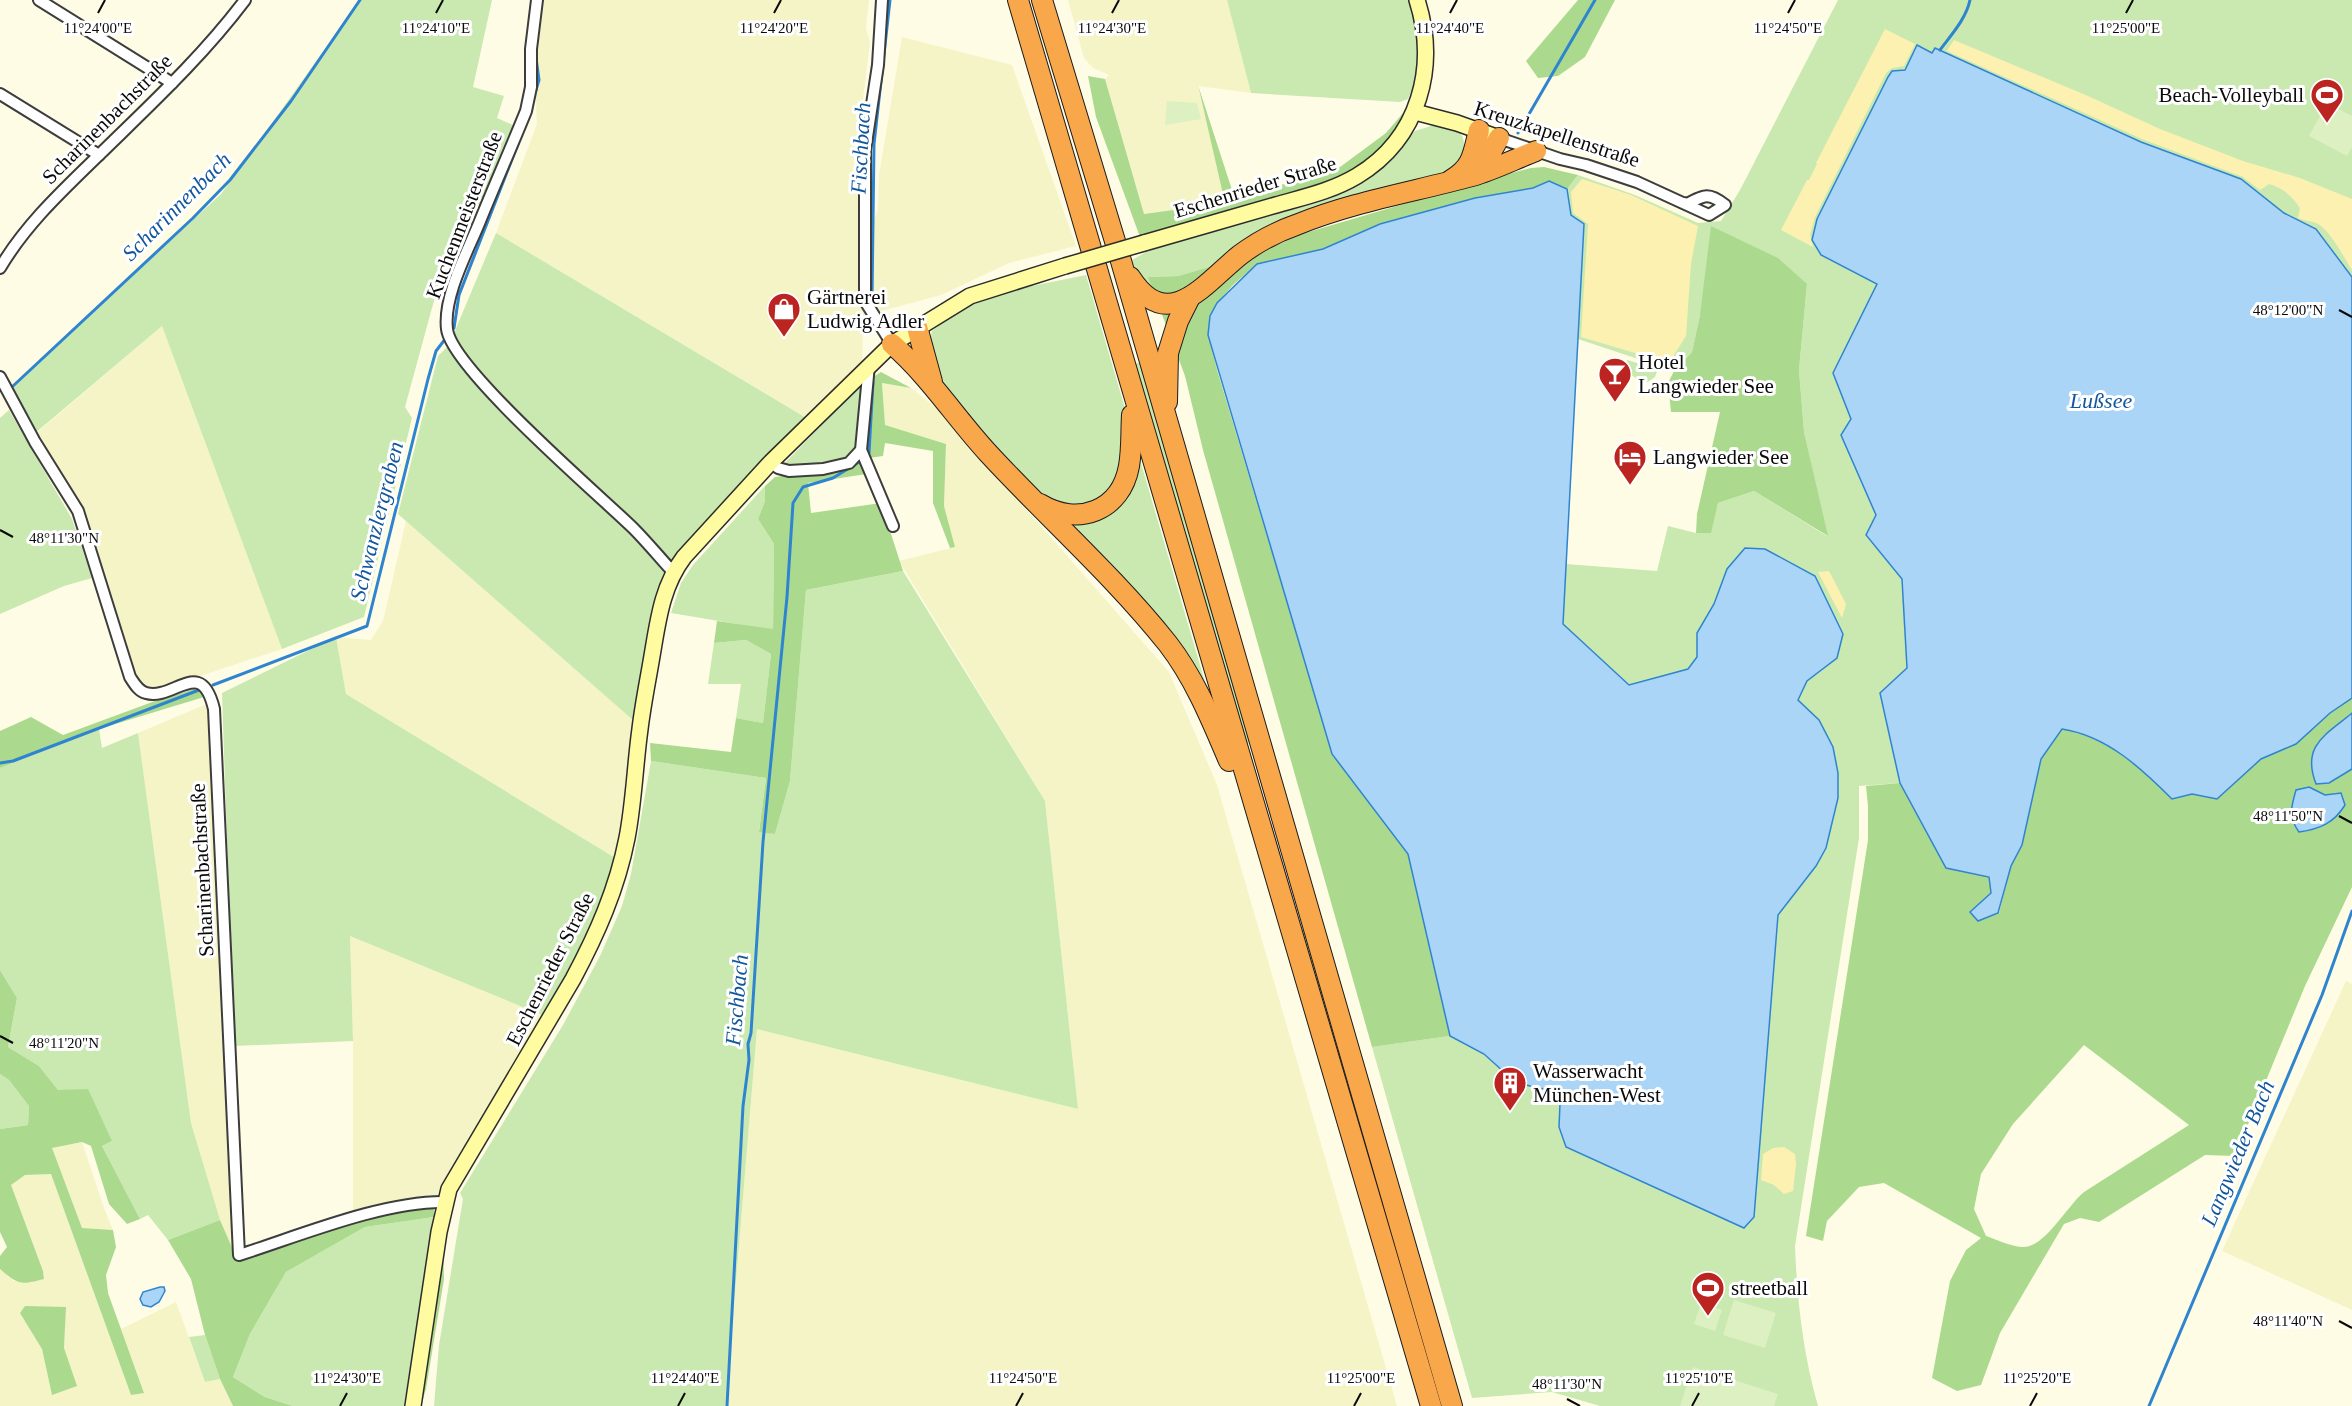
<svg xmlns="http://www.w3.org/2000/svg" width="2352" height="1406" font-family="Georgia,serif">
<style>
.farmland{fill:#f4f4c7;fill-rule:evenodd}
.green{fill:#c9e9b0}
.forest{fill:#abda8f;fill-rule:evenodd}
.sand{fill:#fcf1b1}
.pitch{fill:#ddf0c2}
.water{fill:#aad5f7;stroke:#2f84d0;stroke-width:1.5}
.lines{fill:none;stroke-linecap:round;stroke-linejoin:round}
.stream{stroke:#2f84d0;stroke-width:3}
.street-casing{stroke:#3d3d3d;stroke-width:14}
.secondary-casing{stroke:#2c2c2c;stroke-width:18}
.highway-casing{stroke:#1b1b1b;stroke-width:22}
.street{stroke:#fff;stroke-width:10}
.secondary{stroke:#fffba1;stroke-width:15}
.highway{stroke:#f8a74b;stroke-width:20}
.secondary-bridge-casing{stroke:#2c2c2c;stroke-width:18;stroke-linecap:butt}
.secondary-bridge{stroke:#fffba1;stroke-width:15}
.ticks{fill:none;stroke:#0a0a0a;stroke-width:2}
.labels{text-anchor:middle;stroke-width:6;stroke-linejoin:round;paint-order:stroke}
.poi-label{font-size:21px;fill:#0a0a0a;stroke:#fff;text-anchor:start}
.street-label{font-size:21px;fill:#0a0a0a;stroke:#fff}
.water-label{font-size:22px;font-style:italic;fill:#12569c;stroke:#fff}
.ticks-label{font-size:15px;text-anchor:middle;fill:#0a0a0a;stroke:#fff;stroke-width:6;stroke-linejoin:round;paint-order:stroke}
</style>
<rect width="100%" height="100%" fill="#fffce6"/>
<!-- farmland -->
<g class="farmland">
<path d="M538 0H869L866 28 870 42 856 157 861 248 878 210 879 175 902 37 1012 65 1076 246 1009 263 941 295 863 316 862 383 819 427 808 419 496 233 537 124 535 79Z"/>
<path d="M1068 0H1227L1251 93 1198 86 1226 204 1144 214 1105 79 1109 75 1093 68 1084 58Z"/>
<path d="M162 326 282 649 155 691 141 685 133 676 81 511 34 435Z"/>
<path d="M882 383 911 388 939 410 1169 672 1217 785 1397 1406H727L729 1365 757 1028 1078 1109 1045 801 899 561 955 547 944 506 946 444 885 426Z"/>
<path d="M406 521 634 721 617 859 346 694 336 637 371 640 383 621Z"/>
<path d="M209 703 237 1246 232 1248 220 1220 191 1123 138 733Z"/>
<path d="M350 936 547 1017 437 1195 353 1216V1041Z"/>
<path d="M2346 981 2352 984V1310L2222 1251Z"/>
<path d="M82 1142 104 1208 113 1230 82 1228 51 1148Z"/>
<path d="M51 1174 131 1395 144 1392 121 1329 176 1302 205 1382 220 1379 233 1406H0V1269L14 1281 44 1279 43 1271 10 1185 25 1175ZM65 1323 64 1348 52 1394 42 1349Z"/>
</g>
<!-- green -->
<g class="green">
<path d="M360 0H492L473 87 504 96 497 118 515 126 451 281 438 286 405 407 412 418 364 617 282 649 162 326 34 434 12 388 221 194Z"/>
<path d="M1227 0H1411C1422 32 1422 68 1408 99L1400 102 1251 93Z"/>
<path d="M1838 0H2352V276L2316 229 2284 213 2241 179 2141 142 1935 48C1927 62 1903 71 1888 77L1817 219 1821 255 1878 284 1833 373 1851 419 1841 435 1876 515 1866 535 1902 579 1907 668 1880 693 1900 783 1859 786V838L1795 1246C1797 1300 1803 1354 1818 1406H1600L1552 1392 1472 1398 1372 1047 1450 1036 1484 1054 1505 1073 1531 1086 1556 1092 1560 1104 1559 1127 1754 1217 1778 915 1816 866 1826 848 1838 797 1819 720 1798 700 1807 681 1823 670 1727 569 1714 604 1697 633V657L1688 670 1629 685 1563 624 1566 564 1657 571 1668 526 1696 533H1710L1718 503 1754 491 1827 536 1804 432 1799 370 1807 284 1700 315 1692 352 1674 371 1578 339 1584 225 1571 215 1567 189 1578 175 1635 195 1698 223 1721 221 1740 190Z"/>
<path d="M1434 125C1470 127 1466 142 1461 170L1213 266 1178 276 1149 277 1155 294 1137 277 1132 260 1165 241 1335 193 1415 131Z"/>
<path d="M496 233 808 419 734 491 665 569 658 588 634 721 398 514 438 356 449 345Z"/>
<path d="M1086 275 1214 713 942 388 929 348 932 331 967 304 997 293Z"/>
<path d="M1627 360 1658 369 1655 377 1648 382 1639 380 1625 371Z"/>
<path d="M1143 361 1254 742 1243 745 1132 365Z"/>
<path d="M862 383 858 449 841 460 801 466 785 463Z"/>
<path d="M9 410 72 519 92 578 64 586 0 614V418Z"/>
<path d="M765 486V501L758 519 774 544 773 630 671 613 681 583 693 565Z"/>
<path d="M903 571 1045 801 1078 1109 757 1029 729 1365 727 1406H434L439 1345 463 1199 460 1193 563 1025 600 956 622 906 631 874 651 761 766 778 759 831 775 834 790 781 806 590Z"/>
<path d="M336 637 346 694 617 859 598 918 547 1017 350 936 353 1041 234 1046 222 693Z"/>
<path d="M746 640 771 654 763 723 736 718 741 684H708L714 643Z"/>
<path d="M99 729 102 748 138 733 191 1123 220 1220 168 1240 148 1215 140 1219 102 1146 112 1141 58 1090 39 1066 8 1047 17 998 0 970V768Z"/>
<path d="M1305 928 1446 1406H1440L1298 931Z"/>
<path d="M0 1074 9 1080 29 1106 28 1125 0 1129Z"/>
<path d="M434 1217 404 1406H293L265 1397 233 1377 250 1334 286 1272 365 1227Z"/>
<path d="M205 1335 220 1379 205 1382 189 1337Z"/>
</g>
<!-- forest -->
<g class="forest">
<path d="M1578 0H1615L1585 57 1558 76 1538 78 1526 61Z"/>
<path d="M1088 76 1105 79 1144 214 1225 203 1198 85 1233 193 1285 184 1340 167 1386 133 1403 113 1404 121 1377 156 1328 186 1140 237 1096 117Z"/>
<path d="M1544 167 1578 175 1567 189 1549 181 1533 188 1349 240 1323 249 1257 264 1233 285 1217 303 1210 316 1208 335 1218 373 1332 753 1408 854 1450 1036 1372 1047 1203 450 1185 376 1148 277 1178 276 1261 252 1305 233 1472 184 1500 169 1503 175 1531 168Z"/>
<path d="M1711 226 1778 258 1807 284 1799 370 1804 432 1828 536 1754 491 1718 503 1711 533H1696L1697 514 1720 412H1671L1668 383 1674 371 1692 352 1700 315Z"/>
<path d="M881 372 911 388 882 383 885 425 946 444 944 506 955 547 950 548 933 503V451L885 443 883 456 869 458 873 473 808 483 811 513 881 503 903 571 806 590 790 781 775 834 759 832 766 778 651 761 650 743 731 752 736 718 763 723 771 654 746 640 714 643 717 621 773 629 774 544 758 519 765 501V486L775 477 823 470 865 449 870 379Z"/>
<path d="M198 688 204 692V697L99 729 0 768V731L31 717 63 735 155 701Z"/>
<path d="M2352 698V713L2346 718 2329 783 2352 769V887L2305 986 2235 1156 2205 1155 2099 1222 2080 1218 2064 1224 2000 1333 1981 1385 1957 1391 1932 1378 1950 1281 1966 1250 1981 1238 1884 1183 1859 1187 1827 1221 1823 1241 1806 1236 1868 840V806L1866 786 1900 783 1946 868 1989 877 1991 893 1999 913 2011 866 2022 845 2041 758 2062 729C2107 737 2140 767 2172 799L2192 794 2217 799 2261 759 2296 743 2330 713ZM2309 787 2325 795 2299 832 2293 823 2292 806ZM2084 1045 2189 1125 2084 1192C2067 1206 2044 1249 2022 1247 2011 1246 1997 1240 1986 1236L1974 1209 1981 1174 2013 1124Z"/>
<path d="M0 970 17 998 8 1047 39 1066 58 1090 88 1089 112 1141 102 1146 140 1219 127 1224 109 1204 91 1146 82 1142 52 1148 82 1228 113 1230 116 1247 106 1275 108 1293 144 1393 131 1395 51 1174 25 1175 11 1185 43 1271 44 1279C21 1285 18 1285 0 1269V1256L7 1247 0 1232V1129L28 1125 29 1106 9 1080 0 1074Z"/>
<path d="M422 1205 434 1206V1217L365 1227 286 1272 250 1334 233 1377 265 1397 293 1406H233L220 1379 205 1335 191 1279 168 1240 220 1220 237 1259 365 1217Z"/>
<path d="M443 1239 444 1279 426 1389 421 1406H416Z"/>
<path d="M25 1306 66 1307 64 1348 77 1386 52 1395 42 1349 20 1313Z"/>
</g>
<!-- sand -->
<g class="sand">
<path d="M1885 29 1915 44 1904 66 1892 68 1886 73 1815 217 1810 235 1813 247 1781 230 1807 180H1809L1817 164 1816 163Z"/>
<path d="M1954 40 2088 96 2160 129 2243 161 2300 178 2352 199V270C2343 256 2334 237 2321 226 2314 220 2306 222 2298 218L2300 208C2292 196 2283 188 2269 184L2260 190 2243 177 2142 139 1947 51Z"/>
<path d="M1582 179 1631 195 1698 226 1691 264 1686 336 1669 363 1581 337 1588 224 1573 213 1571 192Z"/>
<path d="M1829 571 1846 604 1842 618 1818 572Z"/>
<path d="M1784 1147 1795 1154 1796 1164 1793 1191 1784 1194 1774 1185 1761 1180 1763 1154 1773 1148Z"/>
</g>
<!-- pitch -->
<g class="pitch">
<path d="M1167 101 1197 103 1201 119 1165 125Z"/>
<path d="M2327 103 2352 116V147L2347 156 2309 136Z"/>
<path d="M1734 1300 1776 1313 1765 1348 1723 1335Z"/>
<path d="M1701 1303 1722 1310 1715 1331 1694 1324Z"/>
<path d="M1693 1367 1778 1394 1774 1406H1680Z"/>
</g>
<!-- water -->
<g class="water">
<path d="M1917 45 1932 53 1935 48 2141 142 2241 179 2284 213 2316 229 2352 277V698L2330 713 2296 744 2261 759 2217 799 2192 794 2172 799C2141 768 2107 736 2062 729L2041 759 2022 845 2011 866 1998 913 1978 921 1970 912 1991 893 1989 877 1946 868 1900 783 1880 693 1907 668 1902 579 1866 535 1876 515 1841 435 1851 419 1833 373 1877 284 1821 255 1812 240 1817 219 1888 77 1892 71 1905 70Z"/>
<path d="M1549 181 1567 189 1571 215 1584 224 1563 624 1629 685 1688 669 1697 657V633L1714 604 1727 569 1745 548 1765 549 1815 576 1843 634 1837 658 1807 681 1798 700 1819 720 1833 747 1838 773V798L1826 848 1816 866 1778 915 1754 1217 1744 1228 1566 1147 1559 1127 1560 1104 1556 1092 1526 1085 1505 1073 1484 1054 1450 1036 1408 854 1332 754 1208 335 1210 316 1217 303 1257 264 1323 249 1380 224 1475 198 1533 188Z"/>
<path d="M2352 713V769L2329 783 2316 784C2301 745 2326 735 2352 713Z"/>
<path d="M2309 787 2325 795 2341 793 2345 805C2334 823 2320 829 2299 832 2288 817 2291 807 2296 790Z"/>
<path d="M160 1287H164L165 1291 159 1302 151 1307 143 1305 140 1299 143 1292Z"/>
</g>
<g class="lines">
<!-- stream -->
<g class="stream">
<path d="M1940 50C1951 35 1966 19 1970 0"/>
<path d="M536 90 539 80 536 58"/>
<path d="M1518 133 1595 0"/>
<path d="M872 299 874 144 890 0"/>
<path d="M451 330 454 328 459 295 518 144"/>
<path d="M13 386 193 218 230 180 291 101 360 0"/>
<path d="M869 453 873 382"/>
<path d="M213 685 367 626 428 379 436 351 446 338"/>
<path d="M0 763 13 761 199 690"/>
<path d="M727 1406 743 1106 749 1060 748 1044 751 1033 763 842 787 597 793 503 803 487 833 478 859 462"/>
<path d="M2149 1406 2322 995 2352 911"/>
</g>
<!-- street casing -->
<g class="street-casing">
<g id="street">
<path d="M39 0 172 83"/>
<path d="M537 0 531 49V87L526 111C511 148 495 184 480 221 468 251 443 296 447 329 451 368 599 495 633 528 647 542 660 558 673 572"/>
<path d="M882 0 878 65 865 150V301L892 344"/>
<path d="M0 94 99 155"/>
<path d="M1499 138 1560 159 1586 165 1637 182 1709 215 1725 205C1709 192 1704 195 1687 204L1684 203"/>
<path d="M0 268C26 224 63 190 100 154 150 105 202 57 245 0"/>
<path d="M0 377 35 442 78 511 130 677C134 683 138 691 146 693 174 701 201 655 214 709L239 1255C299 1236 383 1201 445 1202"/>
<path d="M861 450 893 526"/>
<path d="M771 462 778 468 789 471 823 469 849 463 861 450 869 365"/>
</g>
</g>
<!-- secondary casing -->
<g class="secondary-casing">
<g id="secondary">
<path d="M1415 112 1457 123 1499 138"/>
<path d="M1144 243C1188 230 1232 218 1276 205 1304 197 1332 191 1357 176 1420 138 1438 66 1417 0"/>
<path d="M413 1406 439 1232 449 1189 573 979C597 934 617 889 627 838 634 802 635 765 640 729 643 704 648 680 652 656 658 621 662 586 684 557L771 462 892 344 970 296 1065 266"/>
</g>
</g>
<!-- highway casing -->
<g class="highway-casing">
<g id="highway">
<path d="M1018 0 1431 1406"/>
<path d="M1042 0 1121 261 1452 1406"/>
<path d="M1476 174 1483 166 1499 138"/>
<path d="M1451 180C1473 167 1473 154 1479 130"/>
<path d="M1130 277C1141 294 1156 309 1178 302 1199 296 1222 269 1240 255 1256 243 1276 232 1296 225 1352 202 1413 192 1472 176 1493 170 1515 159 1536 151"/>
<path d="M917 327 932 382"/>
<path d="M892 344C929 376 955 417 988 453 1047 517 1114 576 1168 644 1195 679 1212 721 1229 761"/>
<path d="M1167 402 1168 353 1178 321 1190 297"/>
<path d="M1040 504C1078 527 1121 511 1129 466 1132 449 1131 431 1132 415"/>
</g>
</g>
<!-- street -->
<use href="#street" class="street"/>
<!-- secondary -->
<use href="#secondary" class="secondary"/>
<!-- highway -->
<use href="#highway" class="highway"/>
<!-- secondary-bridge casing -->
<g class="secondary-bridge-casing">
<path id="secondary-bridge" d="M1065 266 1144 243"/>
</g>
<!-- secondary-bridge -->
<use href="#secondary-bridge" class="secondary-bridge"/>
</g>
<!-- ticks -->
<path class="ticks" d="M98 13 105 0M436 13 443 0M774 13 781 0M1112 13 1119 0M1450 13 1457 0M1788 13 1795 0M2126 13 2133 0M2339 310 2352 317M0 530 13 537M2339 816 2352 823M0 1036 13 1043M2339 1321 2352 1328M1567 1399 1580 1406M340 1406 347 1393M678 1406 685 1393M1016 1406 1023 1393M1354 1406 1361 1393M1692 1406 1699 1393M2030 1406 2037 1393"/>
<!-- icons -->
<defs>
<g id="stadium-pin" transform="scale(1.725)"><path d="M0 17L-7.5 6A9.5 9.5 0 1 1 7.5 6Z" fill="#bb2420" stroke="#fff"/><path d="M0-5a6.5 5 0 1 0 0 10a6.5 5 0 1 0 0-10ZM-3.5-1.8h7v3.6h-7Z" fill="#fff"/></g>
<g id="shop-pin" transform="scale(1.725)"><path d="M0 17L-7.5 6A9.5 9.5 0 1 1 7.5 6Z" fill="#bb2420" stroke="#fff"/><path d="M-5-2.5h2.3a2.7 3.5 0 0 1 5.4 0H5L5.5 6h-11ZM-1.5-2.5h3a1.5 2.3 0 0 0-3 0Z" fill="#fff"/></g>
<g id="bar-pin" transform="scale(1.725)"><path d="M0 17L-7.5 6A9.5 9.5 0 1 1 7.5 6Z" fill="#bb2420" stroke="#fff"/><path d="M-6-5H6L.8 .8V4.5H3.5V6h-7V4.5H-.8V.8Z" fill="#fff"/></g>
<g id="hotel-pin" transform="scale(1.725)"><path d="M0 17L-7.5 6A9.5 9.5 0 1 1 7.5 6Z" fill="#bb2420" stroke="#fff"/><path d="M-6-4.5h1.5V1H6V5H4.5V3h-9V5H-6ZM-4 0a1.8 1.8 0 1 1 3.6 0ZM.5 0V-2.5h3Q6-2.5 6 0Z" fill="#fff"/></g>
<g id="building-pin" transform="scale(1.725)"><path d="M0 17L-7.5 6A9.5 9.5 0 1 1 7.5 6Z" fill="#bb2420" stroke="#fff"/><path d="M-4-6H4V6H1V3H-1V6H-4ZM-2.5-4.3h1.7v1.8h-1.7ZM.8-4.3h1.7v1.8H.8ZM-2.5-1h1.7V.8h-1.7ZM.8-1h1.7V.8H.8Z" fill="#fff"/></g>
</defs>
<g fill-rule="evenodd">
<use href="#stadium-pin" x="2327" y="95"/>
<use href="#shop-pin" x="784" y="309"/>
<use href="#bar-pin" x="1615" y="374"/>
<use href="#hotel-pin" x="1630" y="457"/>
<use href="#building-pin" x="1510" y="1083"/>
<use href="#stadium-pin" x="1708" y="1288"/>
</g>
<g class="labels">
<!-- poi labels -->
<g class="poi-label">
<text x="2304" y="102" text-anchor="end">Beach-Volleyball</text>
<text x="807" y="304">Gärtnerei<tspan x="807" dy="24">Ludwig Adler</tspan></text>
<text x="1638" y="369">Hotel<tspan x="1638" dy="24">Langwieder See</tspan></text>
<text x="1653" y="464">Langwieder See</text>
<text x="1533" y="1078">Wasserwacht<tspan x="1533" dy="24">München-West</tspan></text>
<text x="1731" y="1295">streetball</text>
</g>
<!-- street labels -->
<g class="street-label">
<text transform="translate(107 119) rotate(-45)" y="7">Scharinenbachstraße</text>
<text transform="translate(1557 134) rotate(18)" y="7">Kreuzkapellenstraße</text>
<text transform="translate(1255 187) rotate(-17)" y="7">Eschenrieder Straße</text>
<text transform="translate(464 215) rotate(-69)" y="7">Kuchenmeisterstraße</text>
<text transform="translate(202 870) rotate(-93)" y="7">Scharinenbachstraße</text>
<text transform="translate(550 969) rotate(-63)" y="7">Eschenrieder Straße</text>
</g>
<!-- water labels -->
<g class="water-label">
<text transform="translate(860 148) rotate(-87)" y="8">Fischbach</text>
<text transform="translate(176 206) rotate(-45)" y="8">Scharinnenbach</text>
<text x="2101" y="408">Lußsee</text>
<text transform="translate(376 521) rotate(-76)" y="8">Schwanzlergraben</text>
<text transform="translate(736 1000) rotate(-85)" y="8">Fischbach</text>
<text transform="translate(2237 1153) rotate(-67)" y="8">Langwieder Bach</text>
</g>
</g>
<g class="ticks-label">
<text x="98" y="33">11°24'00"E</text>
<text x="436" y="33">11°24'10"E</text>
<text x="774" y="33">11°24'20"E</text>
<text x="1112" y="33">11°24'30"E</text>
<text x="1450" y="33">11°24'40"E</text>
<text x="1788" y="33">11°24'50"E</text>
<text x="2126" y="33">11°25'00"E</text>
<text x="2288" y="315">48°12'00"N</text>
<text x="64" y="543">48°11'30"N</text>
<text x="2288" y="821">48°11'50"N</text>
<text x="64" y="1048">48°11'20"N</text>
<text x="2288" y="1326">48°11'40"N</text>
<text x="347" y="1383">11°24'30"E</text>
<text x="685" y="1383">11°24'40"E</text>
<text x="1023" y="1383">11°24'50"E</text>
<text x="1361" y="1383">11°25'00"E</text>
<text x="1699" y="1383">11°25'10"E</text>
<text x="2037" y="1383">11°25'20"E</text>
<text x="1567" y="1389">48°11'30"N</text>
</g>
</svg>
